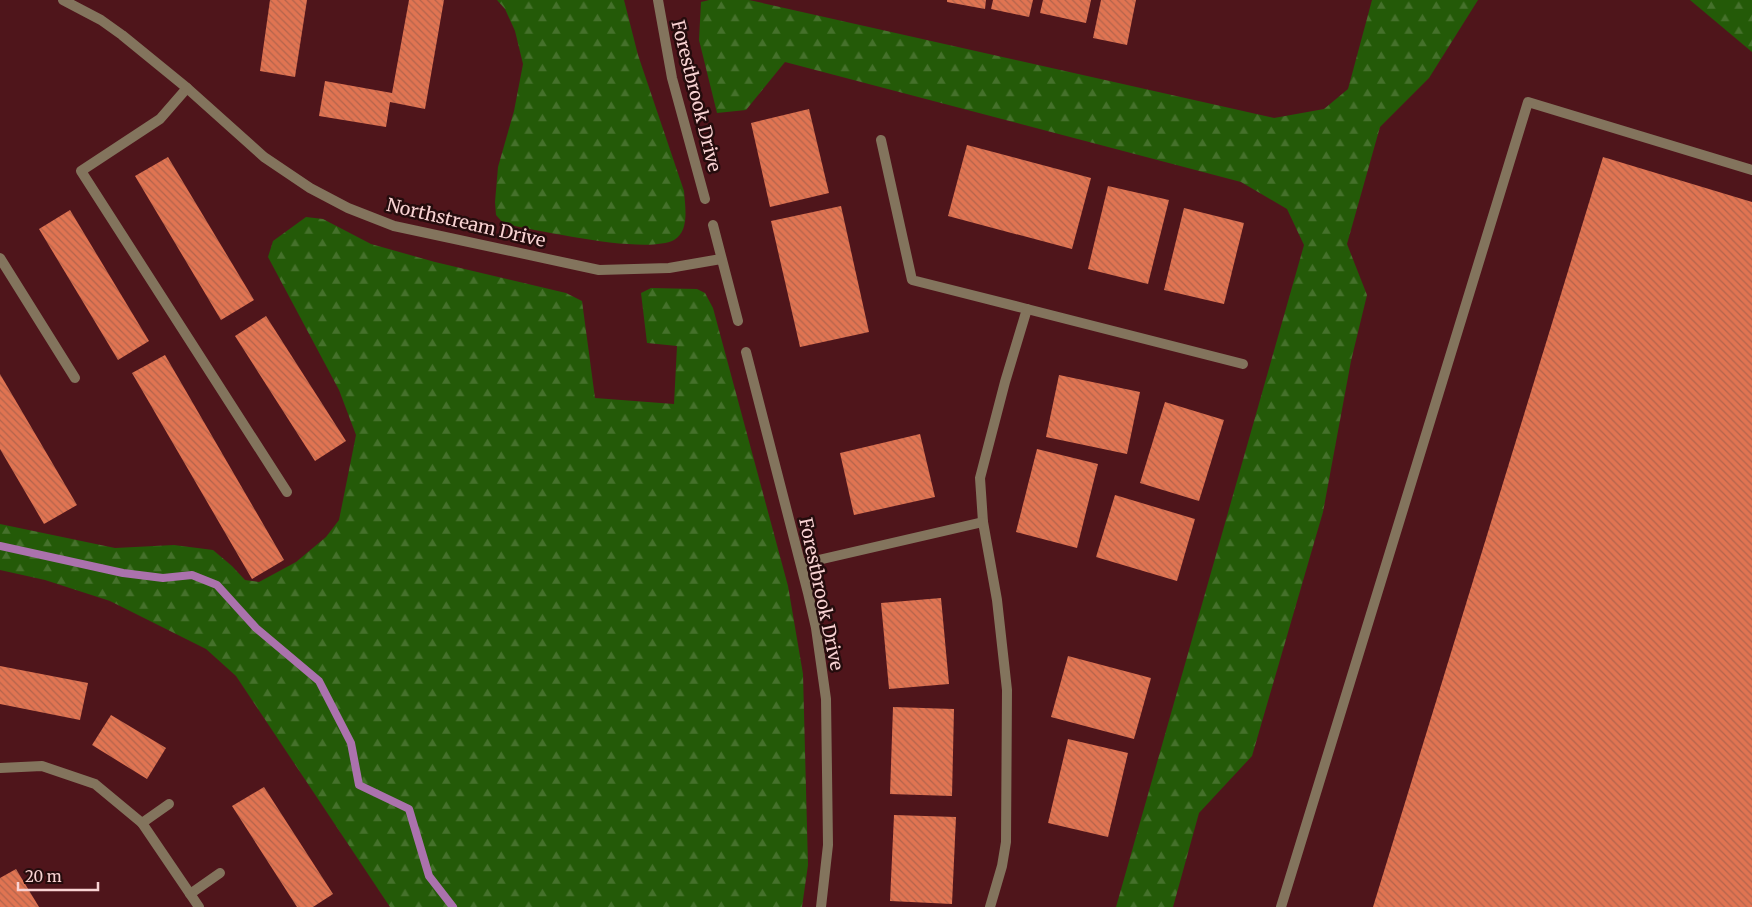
<svg xmlns="http://www.w3.org/2000/svg" width="1752" height="907" font-family="Merriweather,serif">
<style>
.forest{fill:url(#forest-firs)}
.lines{fill:none;stroke-linecap:round;stroke-linejoin:round}
.stream{stroke:#ab72ad;stroke-width:8}
.building{fill:url(#building-back-hatch)}
.lane{stroke:#83745d;stroke-width:10}
.street{stroke:#83745d;stroke-width:10}
.labels{text-anchor:middle;stroke-width:5;stroke-linejoin:round;paint-order:stroke}
.street-label{font-size:18px;fill:#f9d3d3;stroke:#250c0d}
</style>
<defs>
<pattern id="forest-firs" width="22" height="20" patternUnits="userSpaceOnUse" patternTransform="scale(1.25)"><rect width="22" height="20" fill="#245a08"/><path d="M5 1l3.5 6h-7zM16 11l3.5 6h-7z" fill="#45712b"/></pattern>
<pattern id="building-back-hatch" width="6" height="6" patternUnits="userSpaceOnUse" patternTransform="scale(1.25)"><rect width="6" height="6" fill="#e07452"/><path d="M-1 5l2 2M0 0l6 6M5-1l2 2" fill="none" stroke="#b3644c"/></pattern>
</defs>
<rect width="100%" height="100%" fill="#4f151b"/>
<!-- forest -->
<g class="forest">
<path d="M497 0H624L638 55 684 191C685 206 690 231 674 240 645 255 539 230 504 224L496 215 495 202 498 167 514 111 523 64 515 31 505 9Z"/>
<path d="M709 0H749L1274 118 1324 109 1348 89 1372 0H1478L1429 78 1380 127 1347 244 1367 295 1351 361 1323 512 1252 756 1199 813 1173 907H1116L1304 245 1287 209 1241 182 785 62 746 110 717 113 699 40 701 2Z"/>
<path d="M1690 0H1752V52Z"/>
<path d="M306 217 323 219 371 244 435 262 566 293 582 301 595 398 674 404 677 346 647 343 641 293 651 288 697 289 705 293 713 308 788 586 803 674 808 865 802 907H390L236 676 206 649 110 601 45 580 0 570V524L115 548 174 545 213 550 232 566 245 580 259 582 296 562 326 537 339 520 356 435 339 390 268 257 273 241Z"/>
</g>
<g class="lines">
<!-- stream -->
<path class="stream" d="M0 546 123 573 163 578 192 575 217 585 256 628 319 681 351 743 359 785 409 809 429 876 453 907"/>
</g>
<!-- building -->
<g class="building">
<path d="M270 0H307L295 77 260 71Z"/>
<path d="M409 0H444L425 109 390 102 386 127 319 116 325 81 392 93Z"/>
<path d="M947 0H986L985 9 947 2Z"/>
<path d="M993 0H1033L1029 17 991 9Z"/>
<path d="M1043 0H1091L1086 23 1040 13Z"/>
<path d="M1101 0H1136L1127 45 1093 38Z"/>
<path d="M809 109 829 193 770 207 751 123Z"/>
<path d="M967 145 1091 178 1072 249 948 216Z"/>
<path d="M168 157 254 300 221 320 135 176Z"/>
<path d="M1603 157 1752 202V907H1373Z"/>
<path d="M1108 186 1169 200 1148 284 1088 269Z"/>
<path d="M841 206 869 332 800 347 771 221Z"/>
<path d="M1184 208 1244 223 1224 304 1164 290Z"/>
<path d="M70 210 149 341 118 360 39 229Z"/>
<path d="M266 316 346 441 315 461 235 336Z"/>
<path d="M165 355 284 560 252 579 132 373Z"/>
<path d="M0 374 77 505 44 524 0 449Z"/>
<path d="M1059 375 1140 392 1127 454 1046 437Z"/>
<path d="M1165 402 1224 420 1199 501 1140 483Z"/>
<path d="M920 434 935 497 854 515 840 453Z"/>
<path d="M1037 449 1098 464 1077 548 1016 532Z"/>
<path d="M1115 495 1195 519 1177 581 1096 557Z"/>
<path d="M941 598 949 684 889 689 881 603Z"/>
<path d="M1068 656 1151 678 1134 739 1051 717Z"/>
<path d="M0 666 88 683 80 720 0 704Z"/>
<path d="M893 707 954 709 952 796 890 794Z"/>
<path d="M111 715 166 748 147 779 92 745Z"/>
<path d="M1068 739 1128 753 1108 837 1048 823Z"/>
<path d="M264 787 333 894 313 907H297L232 806Z"/>
<path d="M894 815 956 817 952 904 890 901Z"/>
<path d="M16 869 39 907H0V878Z"/>
</g>
<g class="lines">
<!-- lane -->
<g class="lane">
<path d="M187 88 160 119 81 171 287 492"/>
<path d="M0 258 75 378"/>
<path d="M142 823 169 804"/>
<path d="M190 894 220 873"/>
<path d="M1281 907 1528 102 1752 170"/>
</g>
<!-- street -->
<g class="street">
<path d="M63 0 101 20 122 35 187 88 264 157 310 188 348 208 394 226 599 270 669 268 721 259"/>
<path d="M658 0 672 78 705 199"/>
<path d="M881 140 912 280 1027 309 1005 382 980 478 983 522 997 600 1007 690 1006 842 1002 866 990 907"/>
<path d="M713 225 738 321"/>
<path d="M1027 309 1243 364"/>
<path d="M746 352 808 593 816 628 826 699 828 845 821 907"/>
<path d="M801 564 983 522"/>
<path d="M0 768 42 766 95 784 142 823 199 907"/>
</g>
</g>
<g class="labels">
<!-- street labels -->
<g class="street-label">
<text transform="translate(696 96) rotate(76)" y="6">Forestbrook Drive</text>
<text transform="translate(466 223) rotate(13)" y="6">Northstream Drive</text>
<text transform="translate(821 594) rotate(78)" y="6">Forestbrook Drive</text>
</g>
</g>
<!-- scale -->
<path d="M18 882v8h80v-8" fill="none" stroke="#f9d3d3" stroke-width="2.5"/>
<text x="25" y="882" font-size="15" fill="#f9d3d3" stroke="#250c0d" stroke-width="4" paint-order="stroke">20 m</text>
</svg>
